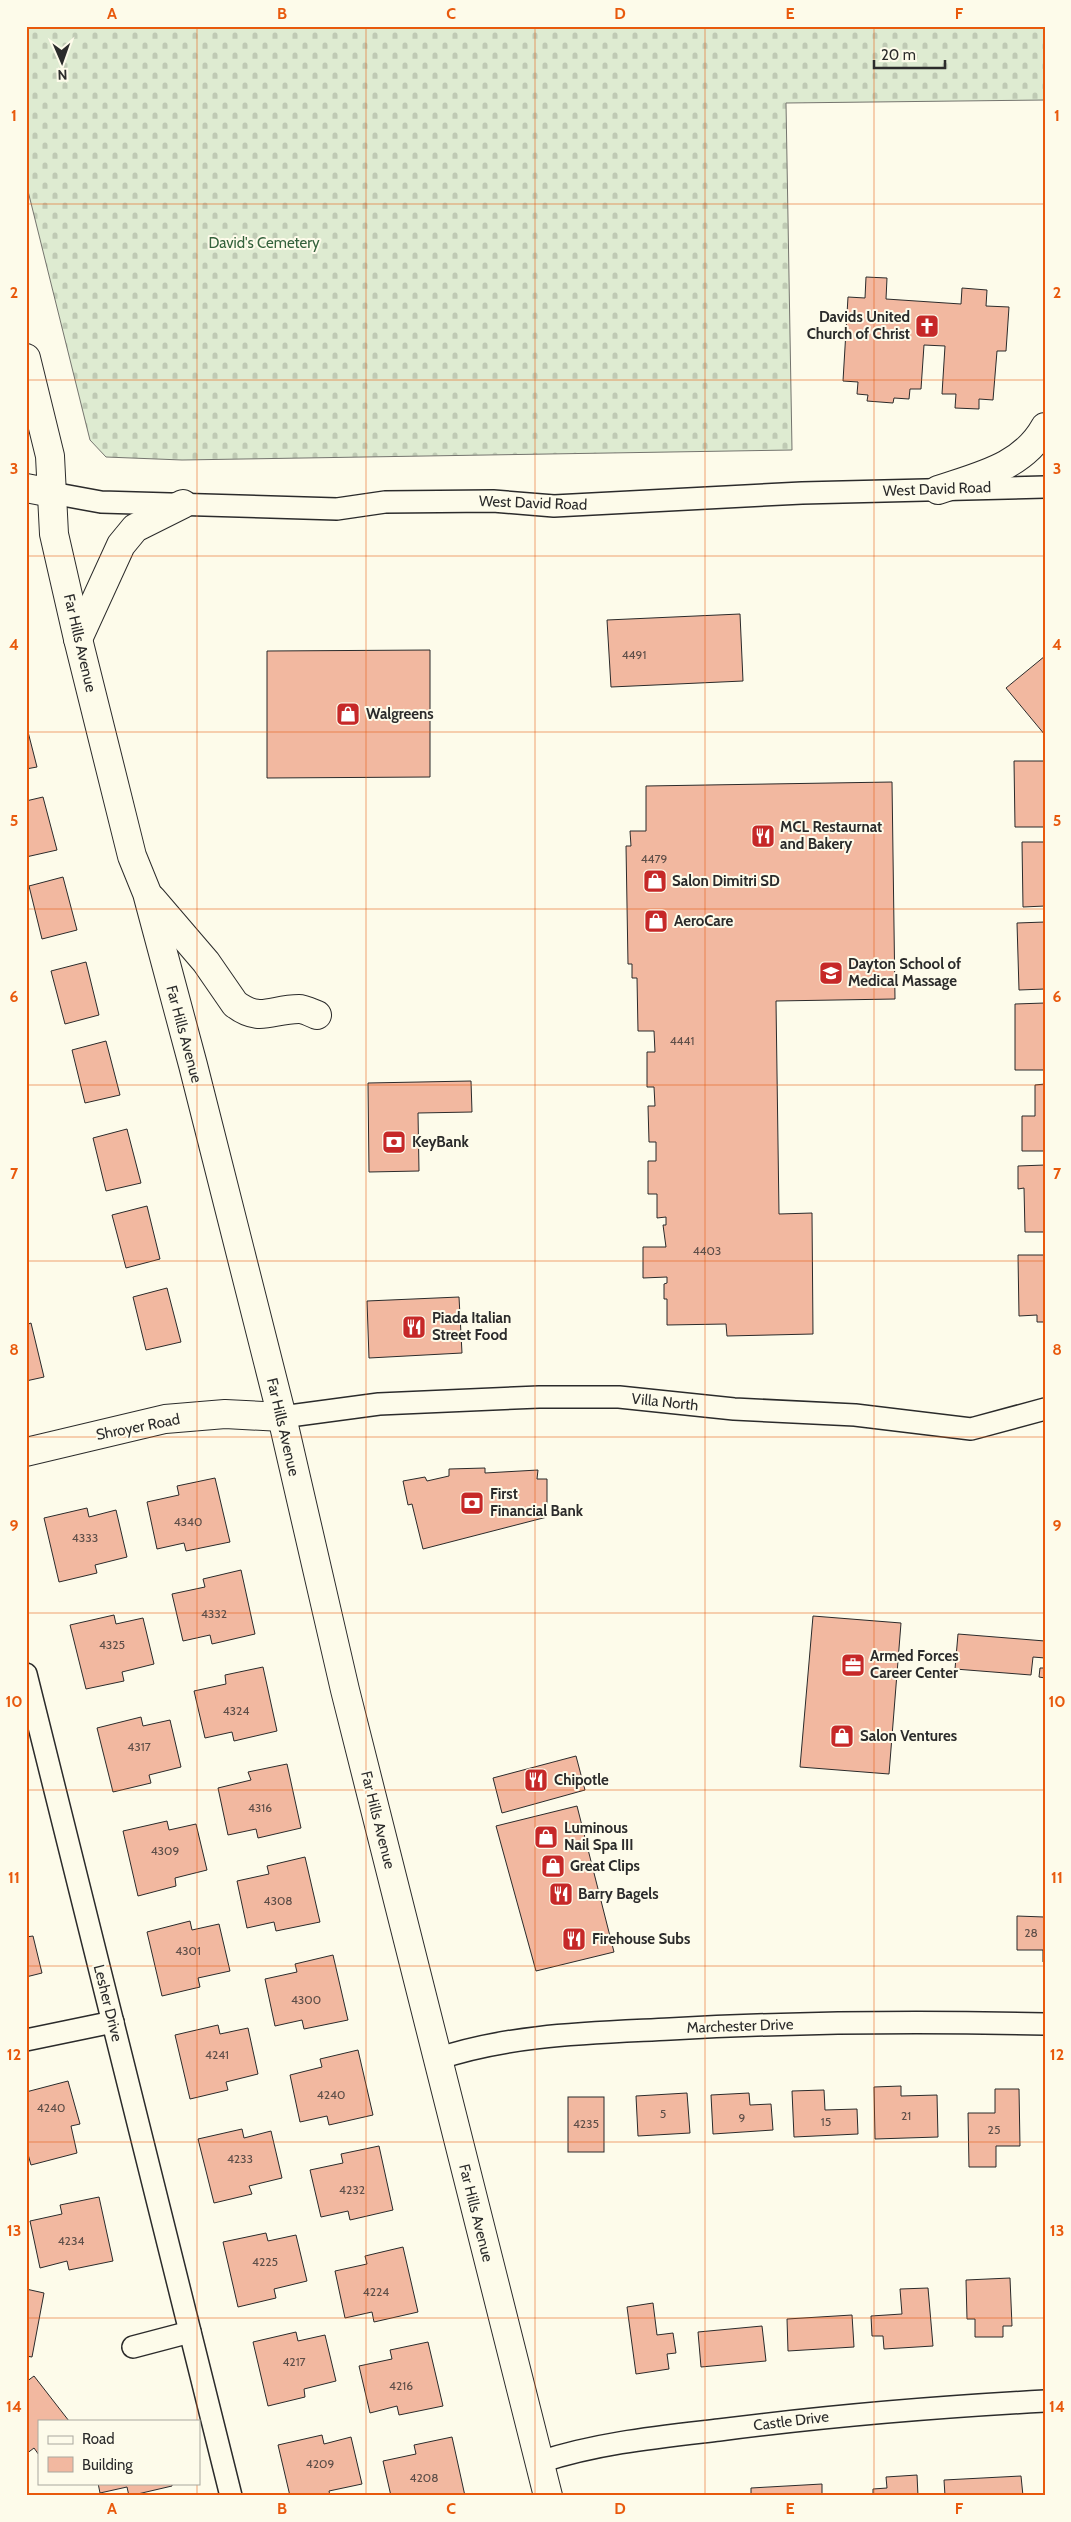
<svg xmlns="http://www.w3.org/2000/svg" width="1071" height="2522" font-family="Cabin,sans-serif">
<style>
.cemetery{fill:url(#cemetery-stones);stroke:#74746e}
.building{fill:#f2b8a0;stroke:#2b2b2b}
.lines{fill:none;stroke-linecap:round;stroke-linejoin:round}
.street-casing{stroke:#2b2b2b;stroke-width:24}
.secondary-casing{stroke:#2b2b2b;stroke-width:30}
.primary-casing{stroke:#2b2b2b;stroke-width:30}
.street{stroke:#fdfbea;stroke-width:21}
.secondary{stroke:#fdfbea;stroke-width:28}
.primary{stroke:#fdfbea;stroke-width:28}
.grid{fill:none;stroke:#e8590c;stroke-width:1;stroke-opacity:0.55}
.labels{text-anchor:middle;stroke-width:4;stroke-linejoin:round;paint-order:stroke}
.number-label{font-size:12px;fill:#5d4e48}
.park-label{font-size:15px;fill:#34623c;stroke:#fdfbea}
.poi-label{font-size:15px;font-weight:bold;fill:#2b2b2b;stroke:#fdfbea;text-anchor:start}
.street-label{font-size:15px;fill:#2b2b2b;stroke:#fdfbea}
.neatline{fill:none;stroke:#e8590c;stroke-width:2}
.grid-label{font-size:16px;text-anchor:middle;font-weight:bold;fill:#e8590c}
</style>
<defs>
<pattern id="cemetery-stones" width="16" height="16" patternUnits="userSpaceOnUse" patternTransform="scale(1.25)"><rect width="16" height="16" fill="#deebd1"/><path d="M2 7V4a2 2 0 0 1 4 0v3zM10 15v-3a2 2 0 0 1 4 0v3z" fill="#bfcab4"/></pattern>
</defs>
<rect width="100%" height="100%" fill="#fdfbea"/>
<!-- cemetery -->
<path class="cemetery" d="M26 26H1045V100L786 103 792 450 182 460 106 457 90 440 26 183Z"/>
<!-- building -->
<g class="building">
<path d="M866 277 887 278 886 299 961 304 962 288 987 290 986 306 1009 307 1006 351H997L993 400 979 399V409L955 408 956 394H942L945 346 924 345 921 389H910L909 399 894 398 893 403 867 401 868 395 857 394 858 382 843 381 848 297 865 298Z"/>
<path d="M740 614 743 681 611 687 607 620Z"/>
<path d="M430 650V777L267 778V651Z"/>
<path d="M1045 656V735L1006 688Z"/>
<path d="M26 724 37 767 26 769Z"/>
<path d="M1014 761H1045V827H1015Z"/>
<path d="M892 782 895 999 776 1001 779 1214 812 1213 813 1334 727 1336 726 1324 667 1325V1299H664V1284L667 1283V1277L643 1278V1247H666L663 1225H666V1217L657 1218V1194H648V1161H656V1142H649L648 1106H655L654 1087H647V1052H655L654 1031H638L637 978H632V964H628L626 846H631L630 831H646V786Z"/>
<path d="M43 797 57 850 26 857V801Z"/>
<path d="M1022 842H1045V906L1023 907Z"/>
<path d="M63 877 77 930 42 939 29 886Z"/>
<path d="M1045 922V989L1019 990 1017 923Z"/>
<path d="M86 962 99 1015 65 1024 51 971Z"/>
<path d="M1045 1003V1070H1015V1004Z"/>
<path d="M106 1041 120 1095 85 1103 72 1050Z"/>
<path d="M471 1081 472 1112 418 1113 419 1171 369 1172 368 1083Z"/>
<path d="M1045 1084V1151H1022V1116H1035V1085Z"/>
<path d="M127 1129 141 1183 106 1191 93 1138Z"/>
<path d="M1045 1165V1232H1025L1024 1188 1018 1189V1166Z"/>
<path d="M147 1206 160 1259 126 1268 112 1215Z"/>
<path d="M1018 1255H1045V1322H1037V1315L1019 1316Z"/>
<path d="M167 1288 181 1342 146 1350 133 1297Z"/>
<path d="M459 1297 462 1353 369 1358 367 1301Z"/>
<path d="M31 1323 44 1377 26 1381V1325Z"/>
<path d="M485 1468V1473L538 1470 537 1479H547V1517L423 1549 412 1504 408 1505 403 1481 425 1477 427 1481 449 1476V1469Z"/>
<path d="M215 1478 230 1542 186 1551 184 1543 157 1549 147 1502 179 1495 177 1486Z"/>
<path d="M87 1508 89 1517 116 1510 127 1557 95 1565 97 1573 59 1582 44 1518Z"/>
<path d="M241 1570 255 1634 212 1644 210 1635 183 1641 172 1594 205 1587 203 1579Z"/>
<path d="M114 1615 116 1624 143 1618 154 1664 122 1672 124 1681 86 1689 70 1625Z"/>
<path d="M813 1616 901 1623 889 1774 800 1767Z"/>
<path d="M958 1634 1045 1641V1658L1033 1657 1031 1675 955 1669Z"/>
<path d="M1045 1665V1678L1039 1677 1040 1668H1044Z"/>
<path d="M263 1667 277 1731 234 1741 232 1732 205 1738 194 1691 226 1684 225 1675Z"/>
<path d="M141 1717 143 1726 170 1720 181 1767 149 1775 151 1783 113 1792 97 1728Z"/>
<path d="M576 1756 585 1790 502 1813 493 1778Z"/>
<path d="M287 1764 301 1828 258 1838 256 1829 228 1835 218 1788 251 1780 248 1772Z"/>
<path d="M577 1806 614 1952 536 1971 496 1826Z"/>
<path d="M167 1821 169 1830 196 1824 207 1870 175 1878 176 1886 138 1896 123 1831Z"/>
<path d="M305 1857 320 1922 276 1931 274 1922 247 1928 237 1881 269 1874 267 1866Z"/>
<path d="M1044 1900H1045V1962H1043V1950H1017V1916L1044 1917Z"/>
<path d="M190 1921 192 1930 219 1924 230 1971 198 1978 200 1987 162 1996 147 1932Z"/>
<path d="M33 1936 42 1973 26 1977V1937Z"/>
<path d="M333 1955 348 2020 304 2029 302 2020 275 2026 265 1979 297 1972 295 1964Z"/>
<path d="M218 2025 220 2034 248 2028 258 2074 226 2082 228 2090 190 2099 175 2035Z"/>
<path d="M358 2050 373 2115 329 2125 327 2116 300 2122 290 2075 322 2067 320 2059Z"/>
<path d="M68 2081 80 2124 71 2126 77 2153 31 2165 26 2147V2092Z"/>
<path d="M901 2086V2096L937 2095 938 2137 875 2139 874 2087Z"/>
<path d="M995 2089H1019L1020 2146H996V2167H969L968 2113H995Z"/>
<path d="M824 2090 825 2110 857 2109 858 2134 794 2137 792 2091Z"/>
<path d="M687 2093 690 2133 638 2136 636 2096Z"/>
<path d="M749 2093 750 2105 771 2104 773 2130 713 2134 711 2095Z"/>
<rect x="568" y="2097" width="36" height="55"/>
<path d="M242 2129 244 2138 271 2131 282 2178 249 2186 252 2194 214 2203 198 2139Z"/>
<path d="M379 2146 393 2210 350 2220 348 2211 321 2217 310 2170 343 2163 341 2154Z"/>
<path d="M99 2197 113 2261 69 2270 67 2261 40 2268 30 2221 62 2214 60 2205Z"/>
<path d="M266 2233 268 2241 296 2235 307 2281 274 2289 276 2298 238 2307 223 2242Z"/>
<path d="M403 2247 418 2312 374 2322 372 2312 345 2318 335 2271 367 2264 365 2256Z"/>
<path d="M1010 2278 1012 2326H1003V2337H975V2319H967L966 2280Z"/>
<path d="M928 2288 933 2346 884 2349 883 2336H872L871 2316 902 2314 900 2289Z"/>
<path d="M26 2289 44 2293 32 2357 26 2356Z"/>
<path d="M653 2303 657 2335 673 2333 676 2353 667 2354 669 2369 636 2374 627 2307Z"/>
<path d="M852 2315 854 2347 788 2351 787 2319Z"/>
<path d="M762 2326 766 2361 701 2367 698 2332Z"/>
<path d="M296 2332 298 2341 325 2335 336 2381 304 2389 305 2397 268 2406 253 2342Z"/>
<path d="M428 2342 443 2406 399 2415 397 2406 370 2413 359 2366 392 2359 390 2350Z"/>
<path d="M34 2376 69 2421H39V2455L34 2448 26 2454V2382Z"/>
<path d="M322 2435 324 2444 351 2437 362 2484 329 2491 330 2496H290L278 2445Z"/>
<path d="M452 2437 465 2496H391L383 2461 416 2454 414 2445Z"/>
<path d="M917 2475 918 2496H873V2489L887 2488 886 2477Z"/>
<path d="M1021 2476 1023 2496H945L944 2480Z"/>
<path d="M98 2483H172V2486L129 2496 127 2487 100 2493Z"/>
<path d="M822 2484V2496H751V2488Z"/>
</g>
<g class="lines">
<!-- street casing -->
<g class="street-casing">
<g id="street">
<path d="M52 493 101 502 337 509 385 502 493 501 554 506 802 493 1045 487"/>
<path d="M282 1417 379 1404 539 1397H619L734 1409 855 1415 971 1429 1045 1409"/>
<path d="M26 1674 231 2496"/>
<path d="M26 2040 113 2022"/>
<path d="M437 2059C511 2034 592 2033 670 2029 795 2022 919 2021 1045 2024"/>
<path d="M133 2347 190 2332"/>
<path d="M540 2462C597 2443 659 2437 719 2430 828 2416 935 2407 1045 2401"/>
</g>
</g>
<!-- secondary casing -->
<g class="secondary-casing">
<g id="secondary">
<path d="M26 488 52 493"/>
<path d="M938 490C979 476 1023 467 1045 427"/>
<path d="M26 1452 165 1419 225 1414 282 1417"/>
</g>
</g>
<!-- primary casing -->
<g class="primary-casing">
<g id="primary">
<path d="M26 358 50 456 54 534 78 639 132 856 147 893 193 1065 282 1417 345 1690 548 2496"/>
<path d="M78 639 121 545 135 528 183 504"/>
<path d="M152 899 206 962 235 1004C260 1023 271 1009 299 1009 304 1009 312 1013 317 1015"/>
</g>
</g>
<!-- street -->
<use href="#street" class="street"/>
<!-- secondary -->
<use href="#secondary" class="secondary"/>
<!-- primary -->
<use href="#primary" class="primary"/>
</g>
<!-- grid -->
<path class="grid" d="M197 26V2421M366 26V2496M535 26V2496M705 26V2496M874 26V2496M26 204H1045M26 380H1045M26 556H1045M26 732H1045M26 909H1045M26 1085H1045M26 1261H1045M26 1437H1045M26 1613H1045M26 1790H1045M26 1966H1045M26 2142H1045M26 2318H1045M197 2483V2496"/>
<!-- icons -->
<defs>
<g id="church-square" transform="scale(1.25)"><rect x="-9" y="-9" width="18" height="18" rx="4" fill="#c62828" stroke="#fdfbea"/><path d="M-1.2-6h2.4v3.5h3.3v2.4h-3.3V6h-2.4V-.1h-3.3v-2.4h3.3Z" fill="#fff"/></g>
<g id="shop-square" transform="scale(1.25)"><rect x="-9" y="-9" width="18" height="18" rx="4" fill="#c62828" stroke="#fdfbea"/><path d="M-5-2.5h2.3a2.7 3.5 0 0 1 5.4 0H5L5.5 6h-11ZM-1.5-2.5h3a1.5 2.3 0 0 0-3 0Z" fill="#fff"/></g>
<g id="restaurant-square" transform="scale(1.25)"><rect x="-9" y="-9" width="18" height="18" rx="4" fill="#c62828" stroke="#fdfbea"/><path d="M-5-6h1v4h1v-4h1v4h1v-4h1v5L-1.5 .5V6h-2V.5L-5-1ZM5-6V6H3V1.5H1.5Q1.5-4 5-6Z" fill="#fff"/></g>
<g id="school-square" transform="scale(1.25)"><rect x="-9" y="-9" width="18" height="18" rx="4" fill="#c62828" stroke="#fdfbea"/><path d="M0-5L7-2L0 1L-7-2ZM-4 1L0 2.5L4 1V4Q0 6-4 4Z" fill="#fff"/></g>
<g id="bank-square" transform="scale(1.25)"><rect x="-9" y="-9" width="18" height="18" rx="4" fill="#c62828" stroke="#fdfbea"/><path d="M-6-4H6V4H-6ZM0-2.3a2.3 2.3 0 1 0 0 4.6a2.3 2.3 0 1 0 0-4.6Z" fill="#fff"/></g>
<g id="office-square" transform="scale(1.25)"><rect x="-9" y="-9" width="18" height="18" rx="4" fill="#c62828" stroke="#fdfbea"/><path d="M-6-3h4V-5.5h4V-3h4V5H-6ZM-1-4.5V-3h2v-1.5ZM-6 0V1H6V0Z" fill="#fff"/></g>
</defs>
<g fill-rule="evenodd">
<use href="#church-square" x="927" y="326"/>
<use href="#shop-square" x="348" y="714"/>
<use href="#restaurant-square" x="763" y="836"/>
<use href="#shop-square" x="655" y="881"/>
<use href="#shop-square" x="656" y="921"/>
<use href="#school-square" x="831" y="973"/>
<use href="#bank-square" x="394" y="1142"/>
<use href="#restaurant-square" x="414" y="1327"/>
<use href="#bank-square" x="472" y="1503"/>
<use href="#office-square" x="853" y="1665"/>
<use href="#shop-square" x="842" y="1736"/>
<use href="#restaurant-square" x="536" y="1780"/>
<use href="#shop-square" x="546" y="1837"/>
<use href="#shop-square" x="553" y="1866"/>
<use href="#restaurant-square" x="561" y="1894"/>
<use href="#restaurant-square" x="574" y="1939"/>
</g>
<g class="labels">
<!-- number labels -->
<g class="number-label">
<text x="634" y="659">4491</text>
<text x="654" y="863">4479</text>
<text x="682" y="1045">4441</text>
<text x="707" y="1255">4403</text>
<text x="188" y="1526">4340</text>
<text x="85" y="1542">4333</text>
<text x="214" y="1618">4332</text>
<text x="112" y="1649">4325</text>
<text x="236" y="1715">4324</text>
<text x="139" y="1751">4317</text>
<text x="260" y="1812">4316</text>
<text x="165" y="1855">4309</text>
<text x="278" y="1905">4308</text>
<text x="1031" y="1937">28</text>
<text x="188" y="1955">4301</text>
<text x="306" y="2004">4300</text>
<text x="217" y="2059">4241</text>
<text x="331" y="2099">4240</text>
<text x="51" y="2112">4240</text>
<text x="663" y="2118">5</text>
<text x="906" y="2120">21</text>
<text x="742" y="2122">9</text>
<text x="826" y="2126">15</text>
<text x="586" y="2128">4235</text>
<text x="994" y="2134">25</text>
<text x="240" y="2163">4233</text>
<text x="352" y="2194">4232</text>
<text x="71" y="2245">4234</text>
<text x="265" y="2266">4225</text>
<text x="376" y="2296">4224</text>
<text x="294" y="2366">4217</text>
<text x="401" y="2390">4216</text>
<text x="320" y="2468">4209</text>
<text x="424" y="2482">4208</text>
</g>
<!-- park labels -->
<g class="park-label">
<text x="264" y="248">David's Cemetery</text>
</g>
<!-- poi labels -->
<g class="poi-label">
<text x="910" y="322" text-anchor="end">Davids United<tspan x="910" dy="17">Church of Christ</tspan></text>
<text x="366" y="719">Walgreens</text>
<text x="780" y="832">MCL Restaurnat<tspan x="780" dy="17">and Bakery</tspan></text>
<text x="672" y="886">Salon Dimitri SD</text>
<text x="674" y="926">AeroCare</text>
<text x="848" y="969">Dayton School of<tspan x="848" dy="17">Medical Massage</tspan></text>
<text x="412" y="1147">KeyBank</text>
<text x="432" y="1323">Piada Italian<tspan x="432" dy="17">Street Food</tspan></text>
<text x="490" y="1499">First<tspan x="490" dy="17">Financial Bank</tspan></text>
<text x="870" y="1661">Armed Forces<tspan x="870" dy="17">Career Center</tspan></text>
<text x="860" y="1741">Salon Ventures</text>
<text x="554" y="1785">Chipotle</text>
<text x="564" y="1833">Luminous<tspan x="564" dy="17">Nail Spa III</tspan></text>
<text x="570" y="1871">Great Clips</text>
<text x="578" y="1899">Barry Bagels</text>
<text x="592" y="1944">Firehouse Subs</text>
</g>
<!-- street labels -->
<g class="street-label">
<text transform="translate(937 489) rotate(-2)" y="5">West David Road</text>
<text transform="translate(533 503) rotate(2)" y="5">West David Road</text>
<text transform="translate(80 643) rotate(77)" y="5">Far Hills Avenue</text>
<text transform="translate(184 1034) rotate(75)" y="5">Far Hills Avenue</text>
<text transform="translate(665 1402) rotate(6)" y="5">Villa North</text>
<text transform="translate(138 1427) rotate(-11)" y="5">Shroyer Road</text>
<text transform="translate(283 1427) rotate(77)" y="5">Far Hills Avenue</text>
<text transform="translate(378 1820) rotate(76)" y="5">Far Hills Avenue</text>
<text transform="translate(108 2003) rotate(76)" y="5">Lesher Drive</text>
<text transform="translate(740 2026) rotate(-2)" y="5">Marchester Drive</text>
<text transform="translate(476 2213) rotate(76)" y="5">Far Hills Avenue</text>
<text transform="translate(791 2421) rotate(-7)" y="5">Castle Drive</text>
</g>
</g>
<!-- border -->
<rect width="1071" height="2522" fill="none" stroke="#fdfbea" stroke-width="55"/>
<!-- legend -->
<rect x="38" y="2420" width="162" height="65" fill="#fdfbea" stroke="#a9a89e"/>
<rect x="48" y="2436" width="25" height="8" fill="#fdfbea" stroke="#a9a89e"/>
<text x="82" y="2444" font-size="15" fill="#2b2b2b">Road</text>
<rect x="48" y="2457" width="25" height="15" fill="#f2b8a0" stroke="#a9a89e"/>
<text x="82" y="2470" font-size="15" fill="#2b2b2b">Building</text>
<!-- north arrow -->
<g transform="translate(62 62) rotate(178)" stroke="#fdfbea" stroke-width="4" paint-order="stroke">
<path d="M0-4L9 19L0 12L-9 19Z" fill="#2b2b2b"/>
<text y="-8" font-size="14" font-weight="bold" text-anchor="middle" fill="#2b2b2b">N</text>
</g>
<!-- scale -->
<path d="M874 60v8h71v-8" fill="none" stroke="#2b2b2b" stroke-width="2.5"/>
<text x="881" y="60" font-size="15" fill="#2b2b2b" stroke="#fdfbea" stroke-width="4" paint-order="stroke">20 m</text>
<rect x="28" y="28" width="1016" height="2466" class="neatline"/>
<g class="grid-label">
<text x="112" y="19">A</text>
<text x="282" y="19">B</text>
<text x="451" y="19">C</text>
<text x="620" y="19">D</text>
<text x="790" y="19">E</text>
<text x="959" y="19">F</text>
<text x="14" y="121">1</text>
<text x="1057" y="121">1</text>
<text x="14" y="298">2</text>
<text x="1057" y="298">2</text>
<text x="14" y="474">3</text>
<text x="1057" y="474">3</text>
<text x="14" y="650">4</text>
<text x="1057" y="650">4</text>
<text x="14" y="826">5</text>
<text x="1057" y="826">5</text>
<text x="14" y="1002">6</text>
<text x="1057" y="1002">6</text>
<text x="14" y="1179">7</text>
<text x="1057" y="1179">7</text>
<text x="14" y="1355">8</text>
<text x="1057" y="1355">8</text>
<text x="14" y="1531">9</text>
<text x="1057" y="1531">9</text>
<text x="14" y="1707">10</text>
<text x="1057" y="1707">10</text>
<text x="14" y="1883">11</text>
<text x="1057" y="1883">11</text>
<text x="14" y="2060">12</text>
<text x="1057" y="2060">12</text>
<text x="14" y="2236">13</text>
<text x="1057" y="2236">13</text>
<text x="14" y="2412">14</text>
<text x="1057" y="2412">14</text>
<text x="112" y="2514">A</text>
<text x="282" y="2514">B</text>
<text x="451" y="2514">C</text>
<text x="620" y="2514">D</text>
<text x="790" y="2514">E</text>
<text x="959" y="2514">F</text>
</g>
</svg>
